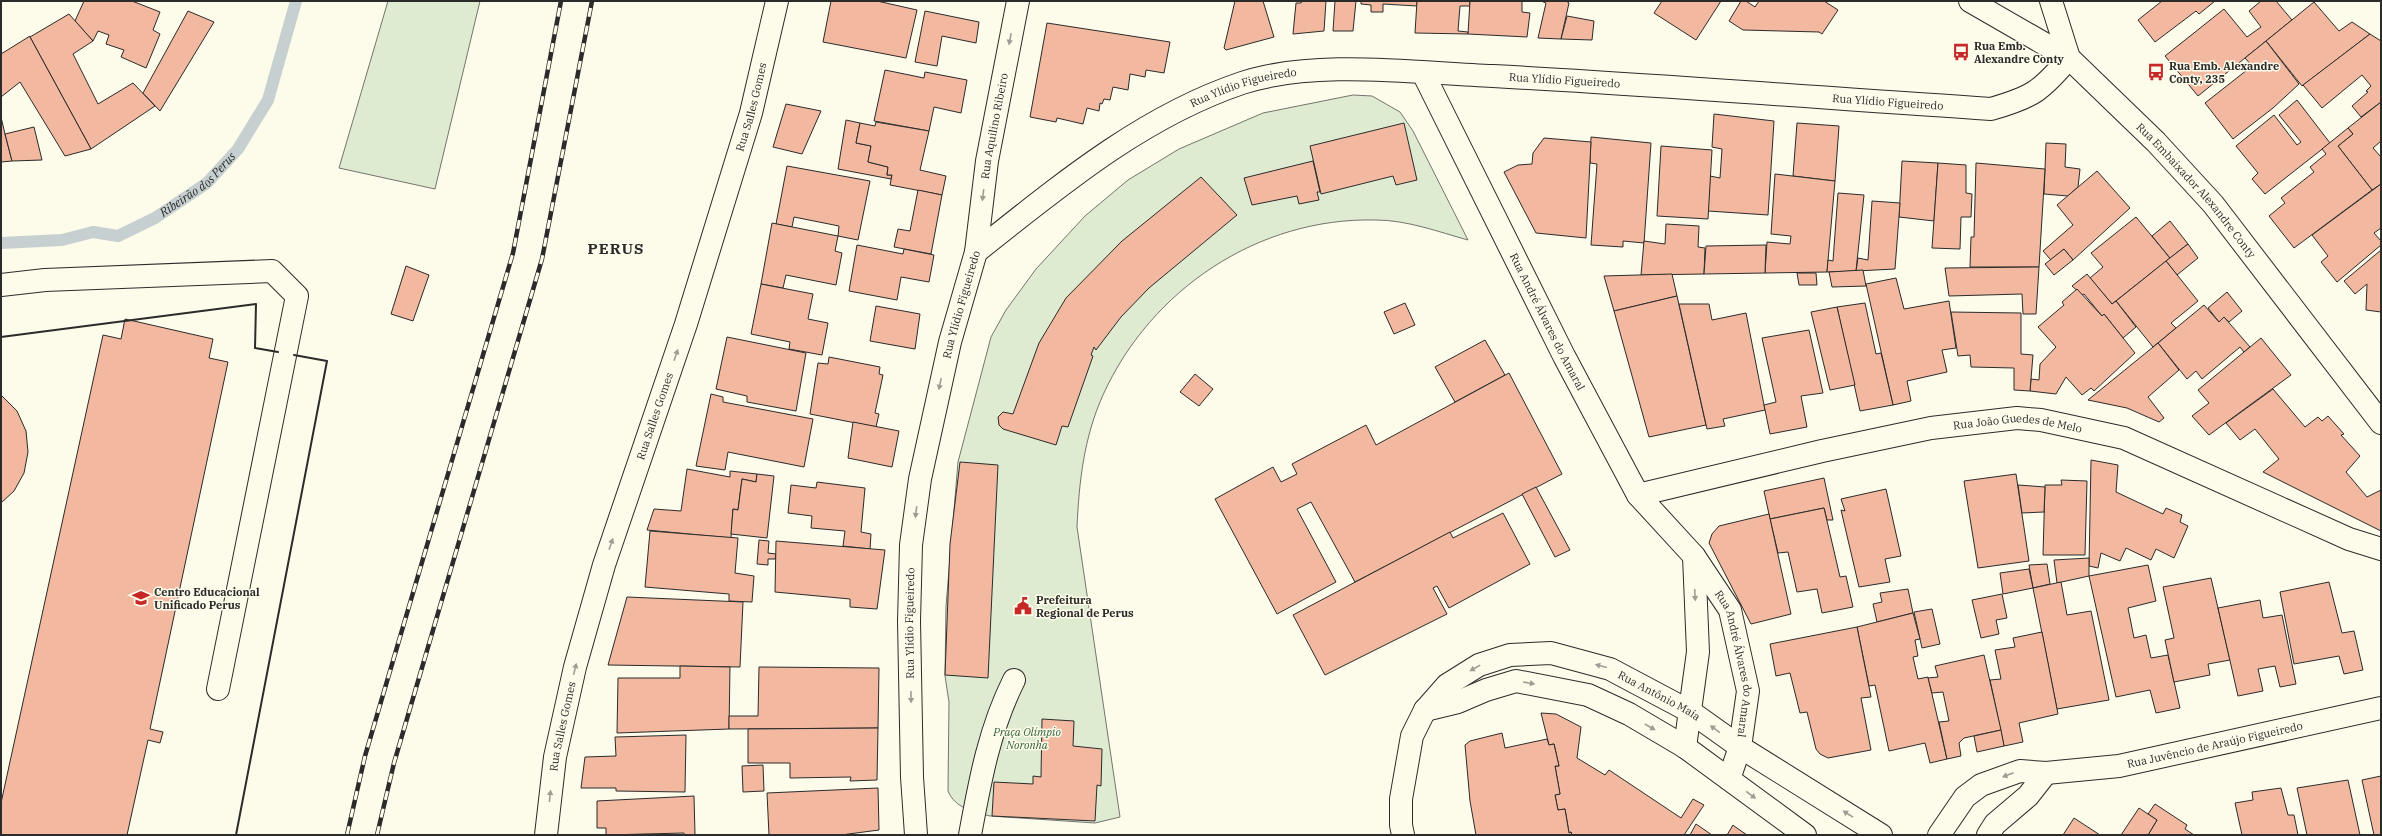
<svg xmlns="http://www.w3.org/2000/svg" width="2382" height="836" font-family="'IBM Plex Serif',serif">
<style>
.green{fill:#deebd1;stroke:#74746e}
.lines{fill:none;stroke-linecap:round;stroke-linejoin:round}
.stream{stroke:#c7d0d0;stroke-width:12}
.building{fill:#f2b8a0;stroke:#2b2b2b}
.minor-casing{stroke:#2b2b2b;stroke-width:24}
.minor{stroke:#fdfbea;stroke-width:22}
.rail-casing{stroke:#2b2b2b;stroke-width:4.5}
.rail{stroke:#fdfbea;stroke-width:3;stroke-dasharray:9;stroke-linecap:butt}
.wall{stroke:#2b2b2b;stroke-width:2}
.oneway{fill:#9e9d94}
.labels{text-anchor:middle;stroke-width:3;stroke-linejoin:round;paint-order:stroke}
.poi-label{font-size:11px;font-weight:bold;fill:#2b2b2b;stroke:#fdfbea;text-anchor:start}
.street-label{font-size:11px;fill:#2b2b2b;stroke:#fdfbea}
.park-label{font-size:11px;font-style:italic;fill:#34623c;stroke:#fdfbea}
.water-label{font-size:12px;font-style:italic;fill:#2b2b2b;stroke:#fdfbea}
.district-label{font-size:15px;font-weight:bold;letter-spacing:1px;fill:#2b2b2b;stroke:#fdfbea}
</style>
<rect width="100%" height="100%" fill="#fdfbea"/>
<!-- green -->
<g class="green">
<path d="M388 1H480L435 189 339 168Z"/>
<path d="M1353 95 1372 96 1400 112 1413 131 1468 240C1439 232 1407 220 1376 220 1259 217 1151 289 1103 395 1084 437 1079 482 1077 527L1120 817 1095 823 990 816C973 812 955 808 948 791L949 702 945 676 946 606 958 462 991 337 1006 310 1036 269 1085 216 1128 180 1179 149 1263 113Z"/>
</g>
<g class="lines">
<!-- stream -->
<path class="stream" id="s1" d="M1 243 62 240 93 232 118 236 155 218 207 183 238 149 268 100 296 1"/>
</g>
<!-- building -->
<g class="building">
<path d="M84 1H132L160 12 153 30 160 34 146 68 121 57 124 50 106 44 109 35 98 31 93 41 75 21Z"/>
<path d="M831 1H877L917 10 906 58 823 42Z"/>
<path d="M1235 1H1263L1274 37 1226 50 1224 48Z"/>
<path d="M1302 1H1326L1324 31 1293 34 1296 3H1301Z"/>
<path d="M1335 1H1356L1353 31H1333Z"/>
<path d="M1361 1H1417V6L1383 4V12H1371V5L1361 4Z"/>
<path d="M1417 1H1470V6H1460L1458 31 1468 32V34L1415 33Z"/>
<path d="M1470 1H1522V12L1530 13 1527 37 1468 34Z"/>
<path d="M1541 1H1566L1569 3 1561 39 1538 38 1546 3Z"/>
<path d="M1662 1H1721L1696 40 1654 13Z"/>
<path d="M1741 1H1746L1755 7 1759 1H1824L1838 10 1822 34 1819 32 1743 30 1729 21Z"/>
<path d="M2162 1H2215L2199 14 2196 11 2155 42 2138 20Z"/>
<path d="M2261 1H2276L2292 20 2198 96 2165 56 2224 9 2247 37 2261 27 2249 11Z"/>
<path d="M2314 2 2339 31 2352 22 2370 34 2302 86 2266 41Z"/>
<path d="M188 11 214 22 160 111 143 93Z"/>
<path d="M925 11 979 22 976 43 942 36 937 66 915 62Z"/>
<path d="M69 14 93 41 73 54 98 104 133 83 155 106 91 149 30 37Z"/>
<path d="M1567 16 1594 21 1592 40 1561 39Z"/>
<path d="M1047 23 1170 42 1164 73 1146 70 1145 77 1130 74 1128 90 1113 87 1110 100 1104 99 1102 104 1100 103 1099 111 1087 108 1083 124 1057 118 1056 122 1030 117Z"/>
<path d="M2370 34 2381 41V102L2361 117 2352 106 2368 92 2366 91 2371 86 2362 75 2322 108 2303 85Z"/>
<path d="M30 36V37L91 149 65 156 20 82 1 97V54Z"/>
<path d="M2266 41 2299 84 2273 108 2233 139 2205 103 2252 66 2245 58Z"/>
<path d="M885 70 924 78 925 72 967 80 961 113 934 107 929 131 874 121Z"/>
<path d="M2297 100 2330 143 2265 194 2252 179 2258 173 2236 146 2274 115 2297 145 2301 142 2279 115Z"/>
<path d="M2381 102V141L2373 148 2381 157V184L2372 190 2338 146 2353 134 2348 128Z"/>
<path d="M786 104 821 111 802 154 773 147Z"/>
<path d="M1714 114 1774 121 1768 215 1708 211 1710 176 1720 178 1722 149 1712 147Z"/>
<path d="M1 117 5 134 12 161 1 162Z"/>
<path d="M846 120 860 123 856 143 871 146 868 162 888 167 887 175H892L891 179 838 169Z"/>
<path d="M876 122 929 131 920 170 946 176 942 195 890 185 892 175H887L888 167 868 162 871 146 856 143 860 123 875 126Z"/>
<path d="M1404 123 1417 180 1396 185 1393 176 1321 194 1310 146Z"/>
<path d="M1797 123 1839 126 1835 181 1793 176Z"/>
<path d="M34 127 42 160 12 161 5 134Z"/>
<path d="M2348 128 2353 134 2338 146 2372 190 2294 248 2269 216 2285 203 2281 198 2314 172 2310 167 2326 154 2322 149Z"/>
<path d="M1591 137 1651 143 1644 243 1623 241V247L1591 245 1597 164 1590 163Z"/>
<path d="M1544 138 1591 142 1586 238 1536 233 1504 172 1518 165 1532 164 1533 153Z"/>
<path d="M2046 143 2066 144 2065 167 2080 169 2078 187 2068 196 2044 194Z"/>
<path d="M1661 146 1712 150 1708 219 1657 216Z"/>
<path d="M1313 161 1320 192H1317L1319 200 1299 204 1297 196 1252 205 1244 178Z"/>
<path d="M1902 161 1938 163 1934 221 1899 217Z"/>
<path d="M1938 163 1966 165V193L1972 194 1971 217H1961L1960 249 1932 248Z"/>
<path d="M1976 163 2045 169 2039 267H1970L1971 237H1974Z"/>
<path d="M787 166 870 181 858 240 838 236 839 226 794 217 792 227 776 224Z"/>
<path d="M2097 171 2130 208 2073 260 2064 249 2051 260 2043 251 2073 225 2057 205Z"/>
<path d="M1775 174 1835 181 1827 272 1765 273 1767 242 1790 244 1791 236 1771 234Z"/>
<path d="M1201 177 1237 215 1149 288 1121 317 1096 350 1094 347 1091 355 1093 356 1068 427 1062 426 1056 445 1003 429 999 425 998 417 1003 412 1013 414 1039 343 1066 298 1122 241Z"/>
<path d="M2381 184V228L2374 233 2381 241V245L2337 282 2321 262 2328 256 2312 235Z"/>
<path d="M918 190 942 195 931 254 894 247 898 229 910 231Z"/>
<path d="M1838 193 1864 195 1856 271 1827 272 1828 260 1833 261Z"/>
<path d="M1872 201 1900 203 1895 269 1856 271 1858 258 1868 260Z"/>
<path d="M2136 217 2170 258 2112 304 2090 278 2103 267 2091 253Z"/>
<path d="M2170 221 2188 244 2170 258 2152 236Z"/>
<path d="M772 223 838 236 835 251 842 253 836 285 786 275 783 288 761 284Z"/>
<path d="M1666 224 1699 226 1698 247 1705 248 1704 274 1641 275 1644 241 1665 244Z"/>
<path d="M2188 244 2198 258 2177 275 2166 261Z"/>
<path d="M857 245 903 254 904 249 934 255 929 282 901 277 897 300 849 291Z"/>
<path d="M1766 245 1765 273 1704 274 1706 246Z"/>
<path d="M2064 249 2073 260 2054 275 2045 264Z"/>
<path d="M2381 250V312L2366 310 2367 284 2355 294 2344 281Z"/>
<path d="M2166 261 2198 301 2171 323 2176 328 2153 347 2116 301Z"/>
<path d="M406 266 429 275 413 321 391 314Z"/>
<path d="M2039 267 2036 314H2023L2022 294 1949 296 1945 268Z"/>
<path d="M1863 270 1866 286 1832 287 1829 272Z"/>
<path d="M1797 273H1816L1817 285H1799Z"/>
<path d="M1672 274 1677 296 1614 311 1604 276Z"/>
<path d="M2087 274 2112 304 2116 301 2136 327 2123 338 2104 314 2102 316 2084 294 2082 295 2072 286Z"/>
<path d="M1896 278 1904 309 1949 301 1956 348 1942 350 1947 372 1907 381 1911 401 1893 405 1866 284Z"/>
<path d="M761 284 813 294 808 319 828 323 822 355 789 349 790 342 751 334Z"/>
<path d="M2077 289 2102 316 2104 314 2135 353 2094 391 2091 388 2082 395 2066 377 2056 394 2030 391 2031 379 2039 380 2040 364 2056 347 2038 327 2064 305 2062 302Z"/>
<path d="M2227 292 2242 311 2229 322 2224 317 2219 322 2208 308Z"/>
<path d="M1677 296 1706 425 1649 437 1614 311Z"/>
<path d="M1405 303 1415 325 1394 334 1384 312Z"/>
<path d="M1865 303 1876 354 1881 353 1893 405 1860 411 1837 307Z"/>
<path d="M1679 304H1709L1712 320 1746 313 1765 410 1723 419 1725 426 1707 429Z"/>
<path d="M2204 305 2219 322 2224 317 2250 347 2244 352 2240 347 2202 379 2196 371 2187 379 2158 343Z"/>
<path d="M876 306 920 314 915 349 870 341Z"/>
<path d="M1837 307 1855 385 1830 390 1811 312Z"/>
<path d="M1951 312 2021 313V354L2033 355 2030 391 2014 390V368L1971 367 1970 355 1958 356Z"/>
<path d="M125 319 213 339 209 358 228 362 150 729 163 732 160 743 148 740 127 835H1V803L103 335 121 339Z"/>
<path d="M1809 330 1823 393 1801 396 1807 427 1770 434 1764 405 1776 402 1762 338Z"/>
<path d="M727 337 806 353 796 411 747 402V396L716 389Z"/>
<path d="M2261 338 2291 375 2209 435 2192 416 2209 403 2198 390Z"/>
<path d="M1485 340 1505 375 1455 402 1435 367Z"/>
<path d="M2158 343 2179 370 2148 397 2164 418 2159 422 2127 408 2088 400Z"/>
<path d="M829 357 880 367 879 374 883 375 875 413 879 414 876 427 810 414 818 363 828 364Z"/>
<path d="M1509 373 1562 474 1355 582 1311 502 1297 509 1336 582 1277 614 1215 499 1273 467 1281 482 1297 474 1292 464 1366 425 1376 445Z"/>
<path d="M1195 374 1213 389 1199 406 1180 392Z"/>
<path d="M2273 389 2305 427 2318 417 2322 421 2328 416 2344 434 2341 435 2360 456 2346 472 2367 497 2381 490V531L2263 472 2279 459 2255 429 2240 440 2226 423Z"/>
<path d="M711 394 723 397V402L813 419 804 467 728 452 725 470 696 466Z"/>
<path d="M1 395 17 411 26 431 28 452 24 473 14 491 1 503Z"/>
<path d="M853 422 899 431 892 467 848 458Z"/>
<path d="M2091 460 2118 465 2116 492 2163 514 2166 508 2182 515 2180 522 2188 526 2174 558 2156 549 2151 560 2126 548 2120 561 2101 553 2098 568 2089 566Z"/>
<path d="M960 462 998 465 988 678 945 675 950 544Z"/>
<path d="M687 469 730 477V471L757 474 756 482 742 479 738 510 733 509 731 538 647 530 654 509 681 511Z"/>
<path d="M757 474 774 476 767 538 731 534 733 509 738 510 742 479 756 482Z"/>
<path d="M2016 474 2029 561 1978 568 1964 481Z"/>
<path d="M1824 478 1833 520H1827L1824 508 1770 519 1764 491Z"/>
<path d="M2061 480 2087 481 2085 555H2043L2045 485H2062Z"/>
<path d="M817 482 865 488 861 532 871 534 870 549 843 546 845 531 811 528 812 516 788 513 791 485 816 488Z"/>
<path d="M2018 485 2045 487 2044 512 2022 513Z"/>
<path d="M1536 487 1570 550 1555 557 1522 494Z"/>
<path d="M1886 489 1901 556 1885 559 1890 582 1859 587 1841 510 1845 511 1841 499Z"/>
<path d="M1824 508 1840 577 1846 576 1853 607 1822 613 1817 589 1797 592 1788 552 1778 553 1770 519Z"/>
<path d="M1503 513 1530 564 1449 608 1437 586 1433 588 1447 614 1325 675 1293 615 1450 532 1453 538Z"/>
<path d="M1769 514 1791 614 1751 624 1709 543 1712 534 1719 526Z"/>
<path d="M650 531 738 538 735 573 754 576 752 602 729 601V594L645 587Z"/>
<path d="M759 540 769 541 768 553 776 554 775 559H768V565L757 564Z"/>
<path d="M776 541 885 550 877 609 850 607V599L775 592Z"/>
<path d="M2089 558V576L2057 583 2054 560Z"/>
<path d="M2047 564 2050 584 2033 588 2029 565Z"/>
<path d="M2148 565 2156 601 2128 608 2134 638 2146 635 2151 658 2168 655 2180 708 2156 713 2150 690 2116 697 2089 576Z"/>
<path d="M2029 569 2033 588 2003 594 2000 573Z"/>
<path d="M2211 578 2230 660 2208 664 2210 675 2174 682 2165 640 2174 638 2163 587Z"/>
<path d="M2061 582 2067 615 2091 611 2109 700 2057 709 2033 588Z"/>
<path d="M2329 582 2342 633 2354 631 2363 670 2344 674 2339 656 2294 664 2280 592Z"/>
<path d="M1908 589 1913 613 1877 622 1873 604 1882 602 1880 593Z"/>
<path d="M2002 594 2007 618 1996 620 1999 634 1981 638 1972 600Z"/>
<path d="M627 597 743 602 740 667 608 665Z"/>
<path d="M2260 600 2263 618 2282 615 2296 684 2280 687 2275 666 2258 669 2263 691 2238 696 2218 608Z"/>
<path d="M1932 609 1940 644 1922 648 1914 612Z"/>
<path d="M1913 613 1920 639 1915 640 1918 656 1913 657 1918 679 1928 677 1947 759 1930 763 1925 743 1889 751 1875 685 1869 686 1857 627Z"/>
<path d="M1857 627 1871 697 1861 698 1871 750 1828 758 1820 754 1816 749 1807 712 1800 713 1790 673 1776 676 1770 644Z"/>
<path d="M2042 632 2058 714 2019 723 2023 742 2004 746 1990 680 2001 679 1995 650 2015 647 2013 638Z"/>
<path d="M1984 655 2001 730 1964 738 1959 743 1961 756 1947 759 1939 722 1949 721 1943 692 1932 693 1928 678 1938 677 1935 666Z"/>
<path d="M680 666 730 667 729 729 617 733 618 678H680Z"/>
<path d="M759 667 879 668 878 728 729 729V716H758Z"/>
<path d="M1541 713 1556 714 1581 727 1577 758 1605 775 1609 770 1681 818 1693 799 1704 805 1684 835H1572L1571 832 1569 833 1565 809 1558 810 1555 795 1560 794 1555 766H1559L1554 744 1549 745Z"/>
<path d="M1042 719 1074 721 1073 746 1102 749 1101 786 1097 785 1095 821 992 816 994 782 1033 784V776L1041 777Z"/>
<path d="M878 728 877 780 850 781 851 777 790 778V763H748V729Z"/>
<path d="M2001 730 2004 746 1977 752 1974 736Z"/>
<path d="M1502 733 1505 748 1547 739 1549 745 1554 744 1559 766H1555L1560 794 1555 795 1558 810 1565 809 1569 833 1571 832 1572 835H1476L1470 801 1465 745 1470 741Z"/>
<path d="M686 735 685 792 616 791V788H581L585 757 616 756 615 737Z"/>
<path d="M763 765 764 791 743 792 742 766Z"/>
<path d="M2381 776V835H2374L2362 780Z"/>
<path d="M2348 780 2360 835H2307L2297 788Z"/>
<path d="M878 788 879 830 841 835H769L767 793Z"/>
<path d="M2281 788 2288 815H2294L2298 835H2242L2235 803 2253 800 2252 792Z"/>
<path d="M694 796 695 835H684V833L606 835V828H597V801Z"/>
<path d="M2155 804 2187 825 2185 829 2194 835H2148L2157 820 2148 814Z"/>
<path d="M2139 808 2157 820 2148 835H2121Z"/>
<path d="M2074 818 2100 835H2063Z"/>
<path d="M1696 824 1712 835H1690Z"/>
<path d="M1733 825 1734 826 1747 835H1727Z"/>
</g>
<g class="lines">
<!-- minor casing -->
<g class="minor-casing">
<g id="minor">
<path id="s2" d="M1970 1 2069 58 2156 142 2213 204 2381 423"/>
<path id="s3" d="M1423 73 1564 356 1638 495 1694 556 1730 610 1748 691 1740 747 1729 779"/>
<path id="s4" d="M976 252C1058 187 1141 117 1242 83 1315 59 1415 73 1493 76 1659 85 1825 98 1991 109 2033 97 2041 91 2069 58L2051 1"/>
<path d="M1 285 45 280 272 271 297 296 218 689"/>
<path id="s5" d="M1638 495 1822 451 1931 428 2017 418 2041 420 2124 438 2349 539 2381 549"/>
<path d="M1425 710 1458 702 1486 690 1516 681 1588 695 1629 714 1685 747 1805 835"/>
<path d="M1685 747 1698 652 1694 556"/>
<path id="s6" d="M546 835 555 757 575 667 604 565 686 324 751 113 777 1"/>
<path id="s7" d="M916 835 912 777 909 621 911 545 920 479 950 342 976 252 987 161 1018 1"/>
<path d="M970 835C980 781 989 730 1014 680"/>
<path id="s8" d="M1403 835 1401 825V799L1412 736 1425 710 1447 685 1479 665 1510 655 1551 653 1610 669 1691 712 1740 747 1881 835"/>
<path id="s9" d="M1939 835 1965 797 1981 785 2020 771 2046 773 2119 766 2381 708"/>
<path d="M1988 835 1995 824 2028 796 2046 773"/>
</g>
</g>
<!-- minor -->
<use href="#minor" class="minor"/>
<!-- rail casing -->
<g class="rail-casing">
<g id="rail">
<path d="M347 835 365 756 513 253 561 1"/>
<path d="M377 835 394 763 542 259 592 1"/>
</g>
</g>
<!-- rail -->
<use href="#rail" class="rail"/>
<!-- wall -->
<g class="wall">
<path d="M1 337 256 304 255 348 278 352"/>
<path d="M236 835 327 361 294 355"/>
</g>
</g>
<!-- one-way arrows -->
<defs><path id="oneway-solid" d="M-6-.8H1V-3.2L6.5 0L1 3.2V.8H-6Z"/></defs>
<g class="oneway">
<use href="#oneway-solid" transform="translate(1010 39) rotate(101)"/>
<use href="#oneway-solid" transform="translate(983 195) rotate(97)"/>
<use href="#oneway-solid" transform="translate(676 355) rotate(-71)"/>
<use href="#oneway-solid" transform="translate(940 384) rotate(102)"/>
<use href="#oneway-solid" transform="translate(916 512) rotate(97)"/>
<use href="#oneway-solid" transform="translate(611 544) rotate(-71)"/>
<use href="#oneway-solid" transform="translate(1695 595) rotate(87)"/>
<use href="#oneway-solid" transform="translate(1601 666) rotate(-165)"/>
<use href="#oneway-solid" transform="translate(1475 668) rotate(151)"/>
<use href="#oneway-solid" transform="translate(575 669) rotate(-76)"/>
<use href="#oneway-solid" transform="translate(1529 683) rotate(10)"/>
<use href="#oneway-solid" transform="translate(911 697) rotate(89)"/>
<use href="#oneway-solid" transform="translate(1650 727) rotate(30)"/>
<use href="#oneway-solid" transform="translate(1715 729) rotate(-144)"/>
<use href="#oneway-solid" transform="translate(2008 775) rotate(159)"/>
<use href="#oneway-solid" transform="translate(1751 795) rotate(36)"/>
<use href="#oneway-solid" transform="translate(550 796) rotate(-84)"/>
<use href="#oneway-solid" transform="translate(1848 814) rotate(-148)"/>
</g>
<!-- icons -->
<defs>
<g id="bus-bare" transform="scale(1.38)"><path d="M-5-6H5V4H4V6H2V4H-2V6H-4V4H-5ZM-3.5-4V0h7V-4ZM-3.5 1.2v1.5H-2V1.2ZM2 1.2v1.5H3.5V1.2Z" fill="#c62828" stroke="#fdfbea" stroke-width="2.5" paint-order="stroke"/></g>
<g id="school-bare" transform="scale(1.38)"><path d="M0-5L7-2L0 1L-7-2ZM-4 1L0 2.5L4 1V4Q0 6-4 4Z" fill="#c62828" stroke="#fdfbea" stroke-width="2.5" paint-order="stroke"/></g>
<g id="civic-bare" transform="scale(1.38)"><path d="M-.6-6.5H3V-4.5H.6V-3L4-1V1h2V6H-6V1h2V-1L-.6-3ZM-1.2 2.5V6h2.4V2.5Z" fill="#c62828" stroke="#fdfbea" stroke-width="2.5" paint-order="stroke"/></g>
</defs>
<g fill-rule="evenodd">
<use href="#bus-bare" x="1961" y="52"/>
<use href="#bus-bare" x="2156" y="72"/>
<use href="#school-bare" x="141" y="598"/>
<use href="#civic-bare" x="1023" y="606"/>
</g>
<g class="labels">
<!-- poi labels -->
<g class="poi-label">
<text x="1974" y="50">Rua Emb.<tspan x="1974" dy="13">Alexandre Conty</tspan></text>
<text x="2169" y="70">Rua Emb. Alexandre<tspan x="2169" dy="13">Conty, 235</tspan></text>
<text x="154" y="596">Centro Educacional<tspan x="154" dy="13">Unificado Perus</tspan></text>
<text x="1036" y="604">Prefeitura<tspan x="1036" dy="13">Regional de Perus</tspan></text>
</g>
<!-- street labels -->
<g class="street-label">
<text dy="4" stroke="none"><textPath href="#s4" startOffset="641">Rua Ylídio Figueiredo</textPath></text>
<text dy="4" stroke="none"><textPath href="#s4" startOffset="317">Rua Ylídio Figueiredo</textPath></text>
<text dy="4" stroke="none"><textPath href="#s4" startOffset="965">Rua Ylídio Figueiredo</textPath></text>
<text dy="4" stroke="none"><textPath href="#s6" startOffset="758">Rua Salles Gomes</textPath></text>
<text dy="4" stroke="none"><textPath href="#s7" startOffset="718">Rua Aquilino Ribeiro</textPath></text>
<text dy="4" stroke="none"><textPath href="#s2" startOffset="298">Rua Embaixador Alexandre Conty</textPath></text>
<text dy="4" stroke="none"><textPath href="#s7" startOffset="536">Rua Ylídio Figueiredo</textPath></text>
<text dy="4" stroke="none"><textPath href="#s3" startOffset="278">Rua André Álvares do Amaral</textPath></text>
<text dy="4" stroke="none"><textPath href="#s6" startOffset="434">Rua Salles Gomes</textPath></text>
<text dy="4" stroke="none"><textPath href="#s5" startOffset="388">Rua João Guedes de Melo</textPath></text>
<text dy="4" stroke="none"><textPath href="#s7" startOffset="212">Rua Ylídio Figueiredo</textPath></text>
<text dy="4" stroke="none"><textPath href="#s3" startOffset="675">Rua André Álvares do Amaral</textPath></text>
<text dy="4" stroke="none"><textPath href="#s8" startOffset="391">Rua Antônio Maia</textPath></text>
<text dy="4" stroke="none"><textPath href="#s6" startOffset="110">Rua Salles Gomes</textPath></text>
<text dy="4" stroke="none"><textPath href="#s9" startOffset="305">Rua Juvêncio de Araújo Figueiredo</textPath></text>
</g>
<!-- park labels -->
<g class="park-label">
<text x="1027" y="736">Praça Olímpio<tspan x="1027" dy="13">Noronha</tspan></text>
</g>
<!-- water labels -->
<g class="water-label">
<text dy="4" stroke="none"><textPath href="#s1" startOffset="214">Ribeirão dos Perus</textPath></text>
</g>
<!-- district labels -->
<g class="district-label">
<text x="616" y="254">PERUS</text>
</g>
</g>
<!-- border -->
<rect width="2382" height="836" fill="none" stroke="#2b2b2b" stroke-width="4"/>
</svg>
